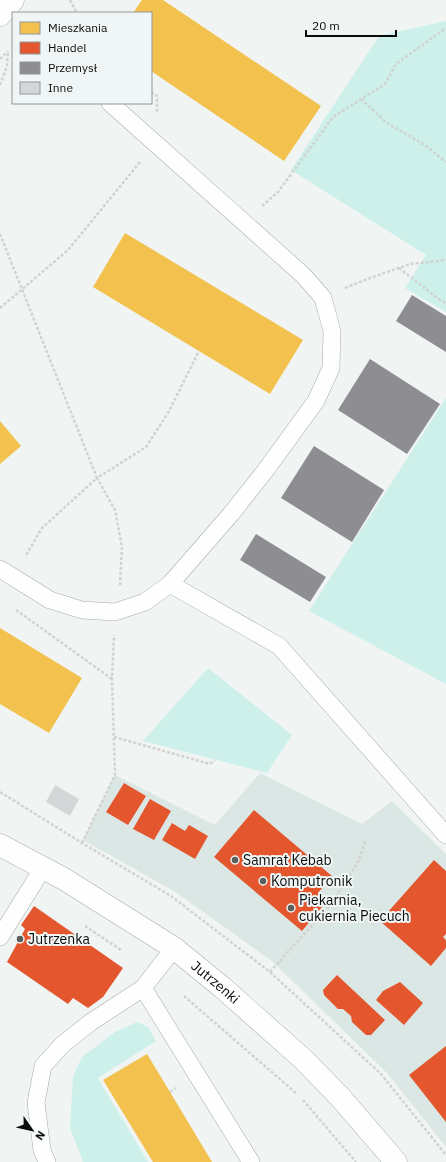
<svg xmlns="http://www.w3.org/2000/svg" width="446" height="1162" font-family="'IBM Plex Sans',sans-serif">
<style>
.built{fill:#dbe7e4}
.green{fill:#cef0eb}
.homes{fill:#f2c14e}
.shops{fill:#e4572e}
.industry{fill:#8d8d92}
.building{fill:#d4d7d7}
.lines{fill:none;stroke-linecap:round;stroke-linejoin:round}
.service-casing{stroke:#a8abaa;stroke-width:18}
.tertiary-casing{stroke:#a8abaa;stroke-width:23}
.path{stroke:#d1d2d2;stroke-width:2.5;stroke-dasharray:3 2;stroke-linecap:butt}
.service{stroke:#fdfefd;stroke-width:17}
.tertiary{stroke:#fdfefd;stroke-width:22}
.poi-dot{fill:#5a5e5d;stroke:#eff6f5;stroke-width:1.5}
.labels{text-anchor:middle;stroke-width:4;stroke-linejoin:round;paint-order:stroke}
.poi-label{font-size:14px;fill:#0a0c0c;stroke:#eff6f5;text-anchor:start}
.street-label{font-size:14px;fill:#0a0c0c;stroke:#eff6f5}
</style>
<rect width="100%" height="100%" fill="#f0f5f4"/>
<!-- built -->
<path class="built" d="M260 773 362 824 392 801 446 854V1147L387 1073 273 962 177 893 83 840 115 775 215 825Z"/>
<!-- green -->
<g class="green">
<path d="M446 21V312L405 288 426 255 291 170 379 36Z"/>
<path d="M446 398V684L309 611Z"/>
<path d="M208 668 292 735 267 773 143 741Z"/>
<path d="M137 1022 148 1027 156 1041 98 1078 148 1162H83L70 1128 73 1076 82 1057 115 1032Z"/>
</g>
<!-- homes -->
<g class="homes">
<path d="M142 0H163L321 106 284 161 151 71V13H133Z"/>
<path d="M125 233 303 340 270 394 93 287Z"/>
<path d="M0 421 21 446 0 464Z"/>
<path d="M0 628 82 678 49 733 0 704Z"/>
<path d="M147 1054 170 1092 212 1162H153L103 1080Z"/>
</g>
<!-- shops -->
<g class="shops">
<path d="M124 783 146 796 128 825 106 812Z"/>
<path d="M150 799 171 811 154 840 133 829Z"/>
<path d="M254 810 332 876 318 893 327 901 302 931 214 857Z"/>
<path d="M172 823 185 831 189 825 208 836 195 859 162 840Z"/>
<path d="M434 860 446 871V934L443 937 446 940V948L431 966 380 921Z"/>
<path d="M34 906 123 968 103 997 88 1008 73 998 68 1004 7 962 25 929 21 925Z"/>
<path d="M337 975 385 1020 371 1035H366L352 1022 351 1016 343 1009H338L324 995 323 990Z"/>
<path d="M400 982 423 1003 404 1025 376 1000 383 991Z"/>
<path d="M446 1046V1122L409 1075Z"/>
</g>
<!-- industry -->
<g class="industry">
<path d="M412 295 446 316V352L396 321Z"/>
<path d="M370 359 440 404 407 454 338 410Z"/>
<path d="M314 446 384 490 352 542 281 498Z"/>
<path d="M256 534 326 577 310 602 240 560Z"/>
</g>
<!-- building -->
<path class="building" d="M55 785 79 799 70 816 46 802Z"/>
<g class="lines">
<!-- service casing -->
<g class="service-casing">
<g id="service">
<path d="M0 569 50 600 82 610 115 612 145 602 170 584 231 514 265 471 316 401 331 368 332 331 323 298 304 276 110 103"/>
<path d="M170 584 279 646 446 835"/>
<path d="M0 937 43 868"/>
<path d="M143 988 251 1162"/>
<path d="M47 1162 42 1150 36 1103 43 1066 63 1044 91 1022 143 988 174 948"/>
</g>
</g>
<!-- tertiary casing -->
<g class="tertiary-casing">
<g id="tertiary">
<path d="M0 15 13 0"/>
<path id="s1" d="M0 845 64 879 174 948 223 988 304 1060 340 1097 396 1162"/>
</g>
</g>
<!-- path -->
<g class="path">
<path d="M70 0 77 13"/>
<path d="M0 59 8 51"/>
<path d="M0 85 7 66 8 51"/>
<path d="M151 92 157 96V112"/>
<path d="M361 99 387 123 425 145 446 162"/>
<path d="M262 206 278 192 333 117 385 84 396 64 446 28"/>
<path d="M0 234 97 478 42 528 25 557"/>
<path d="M399 268 440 300 446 303"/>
<path d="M345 288 370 278 410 264 446 260"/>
<path d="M0 308 68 250 140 162"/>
<path d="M120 585 122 547 115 510 97 478 146 447 168 413 199 351"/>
<path d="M16 610 112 679"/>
<path d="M114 737 210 764 215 760"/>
<path d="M0 792 82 843 171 896 270 972 381 1074 446 1155"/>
<path d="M82 843 115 775 112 679 114 635"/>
<path d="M85 926 121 950"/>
<path d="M270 972 332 903 357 864 366 840"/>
<path d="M184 996 297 1094"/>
<path d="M170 1092 176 1088"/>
<path d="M303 1100 356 1162"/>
</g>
<!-- service -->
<use href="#service" class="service"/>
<!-- tertiary -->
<use href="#tertiary" class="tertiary"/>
</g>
<!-- markers -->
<g class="poi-dot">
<circle cx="235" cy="860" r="4"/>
<circle cx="263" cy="881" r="4"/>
<circle cx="291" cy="908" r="4"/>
<circle cx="20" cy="939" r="4"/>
</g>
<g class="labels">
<!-- poi labels -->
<g class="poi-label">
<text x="243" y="865">Samrat Kebab</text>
<text x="271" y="886">Komputronik</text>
<text x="299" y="905">Piekarnia,<tspan x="299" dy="16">cukiernia Piecuch</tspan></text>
<text x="28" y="944">Jutrzenka</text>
</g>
<!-- street labels -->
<g class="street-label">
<text dy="5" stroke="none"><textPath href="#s1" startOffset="256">Jutrzenki</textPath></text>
</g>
</g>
<!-- legend -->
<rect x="12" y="12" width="140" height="92" fill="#eff6f5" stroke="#939898"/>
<rect x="20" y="22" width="20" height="12" fill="#f2c14e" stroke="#939898"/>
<text x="48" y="32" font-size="12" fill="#0a0c0c">Mieszkania</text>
<rect x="20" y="42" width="20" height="12" fill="#e4572e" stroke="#939898"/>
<text x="48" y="52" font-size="12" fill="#0a0c0c">Handel</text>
<rect x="20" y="62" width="20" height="12" fill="#8d8d92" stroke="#939898"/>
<text x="48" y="72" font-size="12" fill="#0a0c0c">Przemysł</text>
<rect x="20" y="82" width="20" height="12" fill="#d4d7d7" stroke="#939898"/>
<text x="48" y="92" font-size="12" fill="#0a0c0c">Inne</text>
<!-- north arrow -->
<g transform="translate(32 1130) rotate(124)" stroke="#eff6f5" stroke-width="3" paint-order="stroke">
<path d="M0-3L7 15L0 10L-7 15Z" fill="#0a0c0c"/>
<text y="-6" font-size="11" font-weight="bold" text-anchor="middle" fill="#0a0c0c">N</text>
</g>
<!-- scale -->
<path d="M306 30v6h90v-6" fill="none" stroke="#0a0c0c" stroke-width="2"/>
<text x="312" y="30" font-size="12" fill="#0a0c0c" stroke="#eff6f5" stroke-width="3" paint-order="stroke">20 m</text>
</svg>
